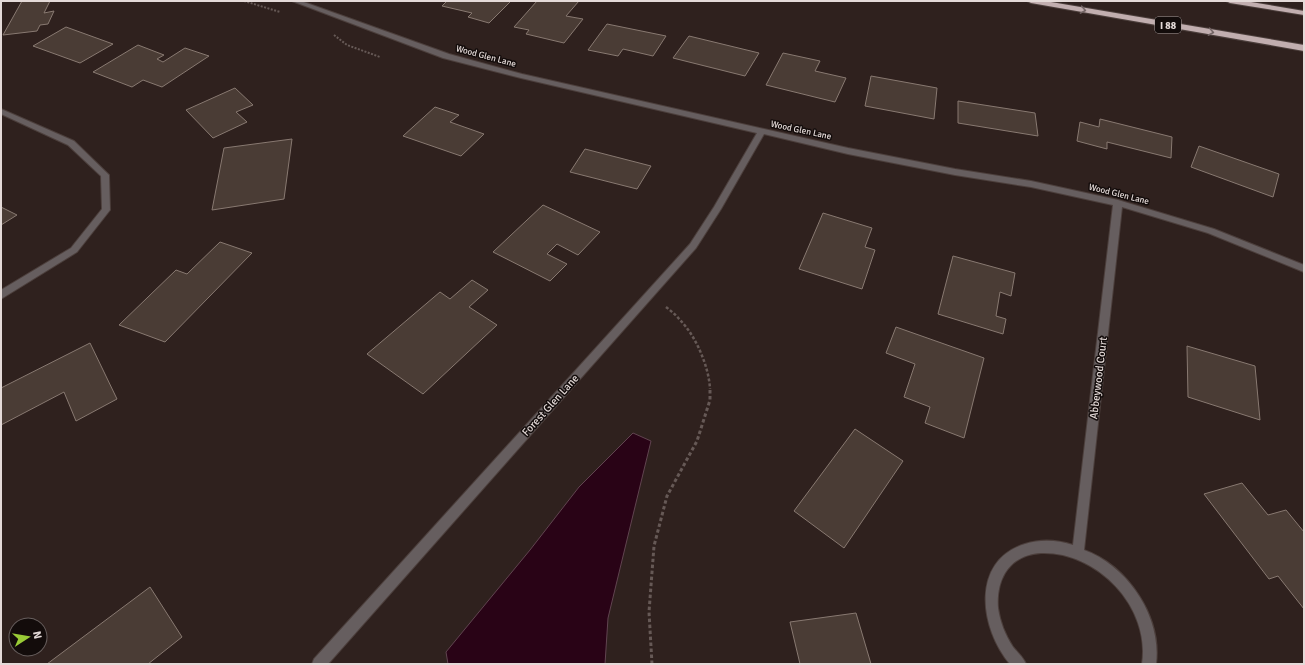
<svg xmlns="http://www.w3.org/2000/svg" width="1305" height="665" font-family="Signika,sans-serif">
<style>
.water{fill:#290316;stroke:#614450}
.building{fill:#4a3c35;stroke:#887971}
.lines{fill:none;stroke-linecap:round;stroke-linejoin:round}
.minor-casing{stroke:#4c3f3c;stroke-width:2}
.motorway-casing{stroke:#4c3f3c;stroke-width:2}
.path-far2{stroke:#665956;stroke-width:2;stroke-dasharray:2 1.5;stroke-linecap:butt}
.path-far1{stroke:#665956;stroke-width:2.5;stroke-dasharray:3 2;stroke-linecap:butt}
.path{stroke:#665956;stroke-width:3;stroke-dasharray:3.5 2.5;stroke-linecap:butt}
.minor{fill:#665e5f;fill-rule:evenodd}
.motorway{fill:#c1aeaf;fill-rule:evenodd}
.oneway{stroke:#736565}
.labels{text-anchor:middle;stroke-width:3;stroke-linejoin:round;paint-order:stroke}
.far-street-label{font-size:9px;fill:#e4dad8;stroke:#130c0b}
.shield{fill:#130c0b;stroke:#a59c9a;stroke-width:1}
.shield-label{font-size:10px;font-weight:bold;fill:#e4dad8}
.street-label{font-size:11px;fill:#e4dad8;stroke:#130c0b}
</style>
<rect width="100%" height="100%" fill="#2f211e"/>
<!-- water -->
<path class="water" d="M633 433 651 441 608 618 605 664H448L446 652 530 550 579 487Z"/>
<!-- building -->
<g class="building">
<path d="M22 1H50L44 13 54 11 48 24 40 25 37 31 3 35Z"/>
<path d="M447 1H511L489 23 468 17 472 13 442 6Z"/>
<path d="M537 1H579L566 16 583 19 564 43 526 34 529 30 514 27Z"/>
<path d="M607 24 666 36 653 56 623 49 618 56 588 50Z"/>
<path d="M66 27 113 44 80 63 33 46Z"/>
<path d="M689 36 759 53 745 76 673 58Z"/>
<path d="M138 45 164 55 157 59 163 62 185 48 209 56 162 87 143 80 132 87 93 72Z"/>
<path d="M783 53 820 61 815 71 846 78 835 102 766 85Z"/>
<path d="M871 76 937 88 934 119 865 106Z"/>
<path d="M235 88 253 105 236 112 247 122 213 138 186 110Z"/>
<path d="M958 101 1035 113 1038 136 958 123Z"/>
<path d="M435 107 459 115 450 122 484 134 461 156 403 136Z"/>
<path d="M1100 119 1172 137 1171 158 1107 142V149L1077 141 1080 122 1099 127Z"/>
<path d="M292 139 284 199 212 210 224 148Z"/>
<path d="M1199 146 1279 174 1273 197 1191 167Z"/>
<path d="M585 149 651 166 637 189 570 172Z"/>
<path d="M543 205 600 232 578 255 557 244 547 254 567 264 550 281 493 252Z"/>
<path d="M1 207 17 215 1 225Z"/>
<path d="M823 213 872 228 865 247 875 250 862 289 799 269Z"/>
<path d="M220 242 252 253 165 342 119 325 176 270 187 274Z"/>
<path d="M953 256 1015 273 1011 296 1000 292 996 316 1006 319 1003 334 938 314Z"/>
<path d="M472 280 488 290 469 307 497 325 423 394 367 354 440 292 450 299Z"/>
<path d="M896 327 984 358 964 438 925 423 930 407 904 397 915 364 886 353Z"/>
<path d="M90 343 117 399 76 421 64 392 1 425V388Z"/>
<path d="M1187 346 1255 366 1260 420 1188 397Z"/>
<path d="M855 429 903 461 844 548 794 511Z"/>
<path d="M1242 483 1268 515 1286 510 1304 532V609L1278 576 1269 579 1204 494Z"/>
<path d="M150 587 182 637 148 664H47Z"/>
<path d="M856 613 871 664H800L790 622Z"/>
</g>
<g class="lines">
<!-- minor casing -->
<g class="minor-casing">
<g id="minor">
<path d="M292 1H301L449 54 522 74 848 148 955 169 1031 181 1118 200 1214 229 1304 265V272L1208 233 1122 207 1084 550C1128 566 1162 617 1156 664H1142C1151 607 1097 551 1041 553 1026 554 1013 560 1005 573 999 583 997 596 998 608 1000 622 1005 635 1013 647 1018 653 1023 657 1026 664H1010C980 629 970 561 1025 544 1040 539 1058 540 1073 545L1113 205 1031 187 955 175 848 154 764 134 721 209 696 248 328 664H312L314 659 690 244 714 207 757 133 521 78 443 58Z"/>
<path d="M1 109 74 141 109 175 110 210 77 252 1 299V290L71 248 102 209 101 176 68 145 1 114Z"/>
</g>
</g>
<!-- motorway casing -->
<g class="motorway-casing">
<g id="motorway">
<path d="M1027 1H1045L1304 45V51L1031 3Z"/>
<path d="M1226 1H1245L1304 11V15L1230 3Z"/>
</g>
</g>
<!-- path-far2 -->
<g class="path-far2">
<path d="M244 1 280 12"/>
<path d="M334 35 347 45 380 57"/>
</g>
<!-- path-far1 -->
<path class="path-far1" d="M666 307C671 311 676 315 680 320 696 336 709 367 710 389"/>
<!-- path -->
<path class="path" d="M652 664 649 612 654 546 667 496 697 441 710 400V388"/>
<!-- minor -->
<use href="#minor" class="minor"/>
<!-- motorway -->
<use href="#motorway" class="motorway"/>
</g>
<!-- one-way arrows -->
<defs><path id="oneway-chevron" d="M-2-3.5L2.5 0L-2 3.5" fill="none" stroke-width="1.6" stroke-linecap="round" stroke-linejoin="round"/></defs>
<g class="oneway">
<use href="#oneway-chevron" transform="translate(1083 10) rotate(10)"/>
<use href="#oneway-chevron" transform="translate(1211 32) rotate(10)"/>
</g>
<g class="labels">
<!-- far-street labels -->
<g class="far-street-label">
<text transform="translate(486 56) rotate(15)" y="3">Wood Glen Lane</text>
<text transform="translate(801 130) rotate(12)" y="3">Wood Glen Lane</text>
<text transform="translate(1119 194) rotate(14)" y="3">Wood Glen Lane</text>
</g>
<!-- shield labels -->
<rect class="shield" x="1155" y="17" width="26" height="16" rx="3"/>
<g class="shield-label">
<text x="1168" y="29">I 88</text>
</g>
<!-- street labels -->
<g class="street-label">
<text transform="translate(1098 378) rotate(-83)" y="4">Abbeywood Court</text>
<text transform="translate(550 405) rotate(-48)" y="4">Forest Glen Lane</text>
</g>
</g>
<!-- border -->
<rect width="1305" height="665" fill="none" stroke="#e4dad8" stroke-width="4"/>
<!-- north arrow -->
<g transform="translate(28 637) rotate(78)"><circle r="19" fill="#130c0b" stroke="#675e5d"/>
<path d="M0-3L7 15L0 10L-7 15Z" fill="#99cb36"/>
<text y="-6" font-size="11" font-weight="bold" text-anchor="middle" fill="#e4dad8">N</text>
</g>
</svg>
